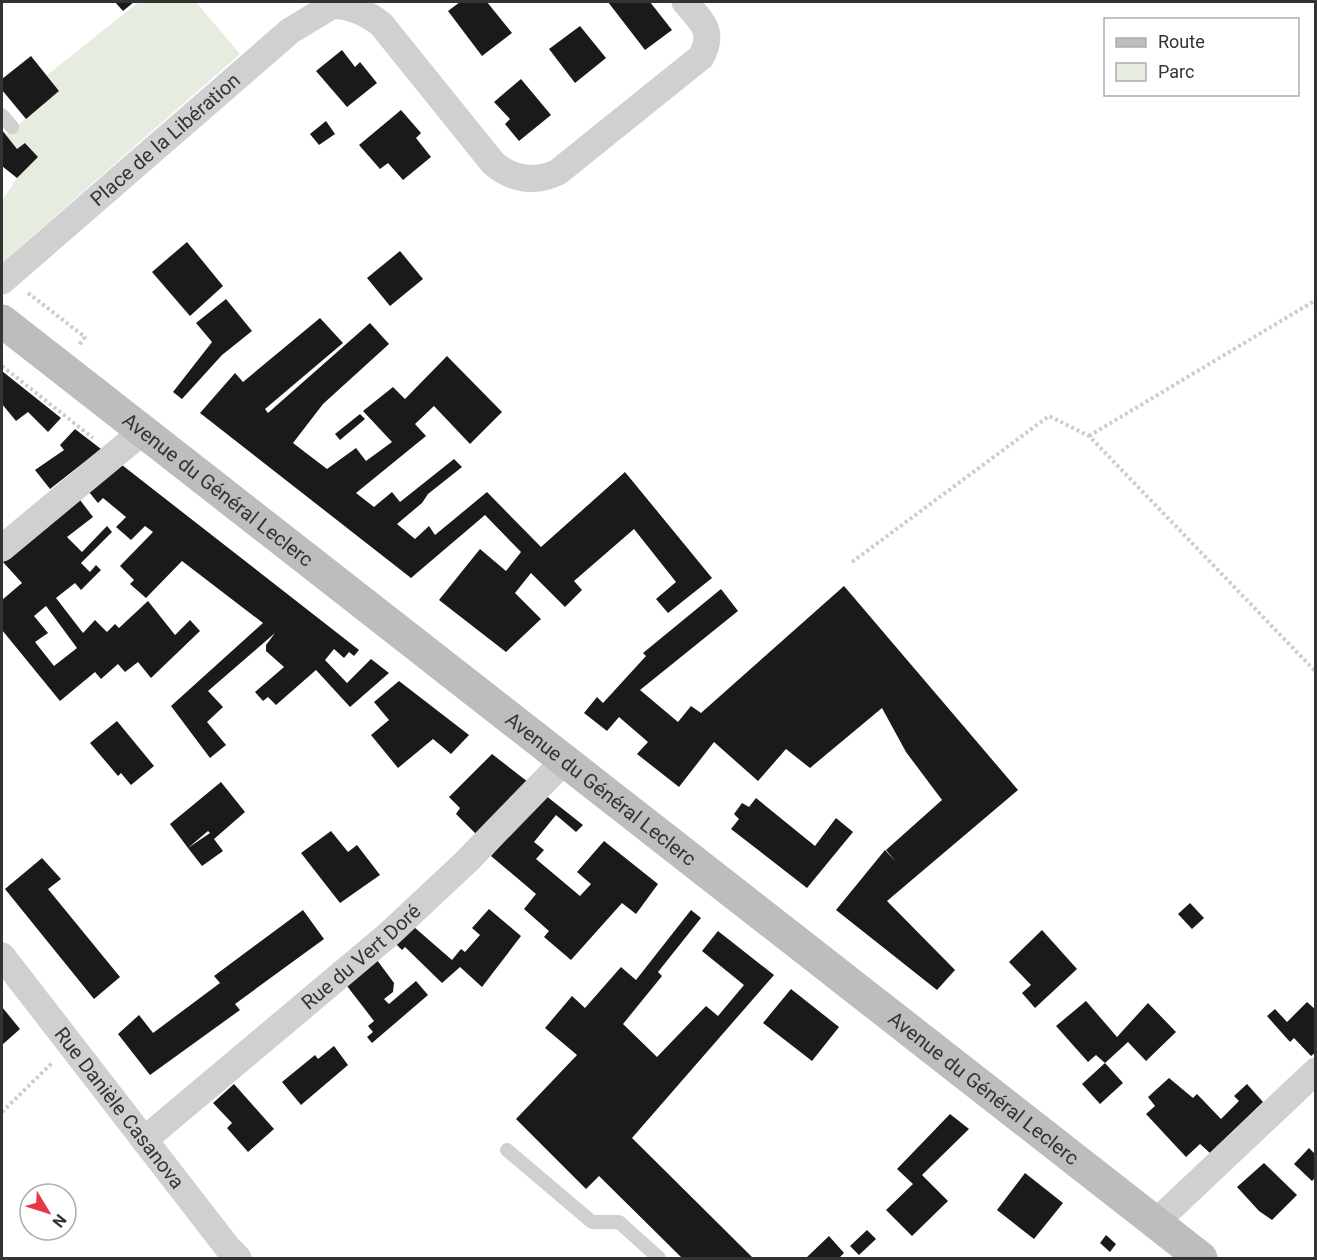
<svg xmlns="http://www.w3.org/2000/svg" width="1317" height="1260" font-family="Roboto,sans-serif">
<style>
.green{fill:#e6ecdf}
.building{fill:#1a1a1a;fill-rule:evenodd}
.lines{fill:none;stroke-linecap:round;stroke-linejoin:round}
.path{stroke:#cdcdcd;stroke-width:4;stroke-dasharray:3 3;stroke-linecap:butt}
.lane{stroke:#d0d0d0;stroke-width:14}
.street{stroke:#d0d0d0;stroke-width:27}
.secondary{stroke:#bdbdbd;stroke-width:33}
.labels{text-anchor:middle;stroke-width:6;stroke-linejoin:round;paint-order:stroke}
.street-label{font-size:20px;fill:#333;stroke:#fff}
</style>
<rect width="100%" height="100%" fill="#fff"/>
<!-- green -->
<path class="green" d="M139 2H196L240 54 4 261 2 259V201L17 178 38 157 26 143 17 149 6 135 59 91 47 75Z"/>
<!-- building -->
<g class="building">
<path d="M115 2H134L123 11Z"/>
<path d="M460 2H487L512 33 482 56 448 11Z"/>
<path d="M608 2H650L672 30 645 50Z"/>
<path d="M580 26 606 58 575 83 549 49Z"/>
<path d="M342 50 355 67 360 62 377 83 347 107 316 71Z"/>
<path d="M31 56 59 91 26 119 2 90V79Z"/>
<path d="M521 79 551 115 519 141 505 124 510 119 494 102Z"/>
<path d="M401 110 421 133 416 138 431 157 403 180 388 163 380 169 359 145Z"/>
<path d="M326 121 335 134 319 145 310 134Z"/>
<path d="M2 130 17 149 25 143 38 157 17 178 2 166Z"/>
<path d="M187 242 223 286 190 316 152 272Z"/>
<path d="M400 251 423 279 390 306 367 278Z"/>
<path d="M226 299 252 331 222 355 182 399 173 392 212 342 196 323Z"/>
<path d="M320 318 343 343 265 409 268 413 370 323 389 344 323 404 293 443 327 469 356 448 366 461 392 442 363 411 393 387 405 399 447 356 502 412 470 444 434 406 415 424 426 436 356 493 374 507 392 492 400 502 454 459 462 467 428 494 422 503 397 524 415 539 429 526 435 535 487 492 541 547 625 472 712 578 668 613 656 599 676 582 634 529 574 581 582 590 565 607 531 573 515 593 541 619 506 652 439 600 480 549 506 571 521 552 485 515 411 578 200 413 235 373 243 382Z"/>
<path d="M2 371 61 418 48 432 28 412 16 421 2 404Z"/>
<path d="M360 414 365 419 340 440 335 434Z"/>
<path d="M75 429 101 449 50 489 35 470 64 450 60 445Z"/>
<path d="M122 465 359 650 354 656 349 652 344 658 334 649 325 660 347 683 371 659 389 673 350 707 316 670 276 705 268 697 263 701 255 692 284 667 266 651V645L275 633 208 691 223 707 207 722 226 745 210 758 171 706 263 623 182 561 146 598 130 584 134 580 120 566 153 532 145 526 131 540 116 527 126 517 103 498 98 503 89 492Z"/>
<path d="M80 500 93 517 67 537 82 552 107 526 112 532 81 563 90 572 96 565 101 570 81 590 75 583 56 598 83 633 95 620 107 632 115 624 119 628 148 601 175 635 190 620 200 631 151 678 138 662 125 672 118 664 101 679 95 672 60 701 2 630V600L22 583 3 562ZM46 606 77 648 54 666 35 642 48 633 34 616Z"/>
<path d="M844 586 1018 790 887 901 955 970 937 990 836 910 885 850 896 862 886 850 942 800 906 752 882 708 810 768 786 749 758 781 714 742 679 787 637 754 648 742 619 717 607 731 584 713 597 697 603 703 646 656 643 653 721 589 738 611 640 690 678 722 691 706 701 713Z"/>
<path d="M399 681 469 735 451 754 433 739 398 768 371 735 389 720 374 702Z"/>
<path d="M117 721 154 766 131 785 121 773 118 776 90 743Z"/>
<path d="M492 754 528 782 477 835 456 814 460 808 449 797Z"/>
<path d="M221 782 245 812 214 839 223 851 202 866 188 848 210 833 208 831 188 848 170 824Z"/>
<path d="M545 795 583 825 576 832 556 815 534 842 544 850 536 859 580 896 591 884 577 872 604 841 658 884 636 914 622 903 571 960 544 937 549 931 524 909 536 894 491 856Z"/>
<path d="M756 798 815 846 836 818 853 832 807 888 731 829 739 819 734 814 742 803 749 807Z"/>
<path d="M331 831 348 852 357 845 380 875 340 903 301 853Z"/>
<path d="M42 858 61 879 48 889 120 977 94 999 5 889Z"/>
<path d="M1190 903 1204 918 1192 929 1178 914Z"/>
<path d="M489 909 521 936 482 987 460 967 442 983 405 947 402 950 395 943 414 927 452 960 461 949 465 952 480 935 472 928Z"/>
<path d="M303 910 324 939 235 1004 240 1010 150 1075 118 1034 139 1015 153 1033 220 983 214 976Z"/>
<path d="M691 910 701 918 658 972 662 976 623 1024 657 1057 706 1006 718 1016 744 985 702 951 718 931 774 975 632 1138 753 1258H682L599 1176 586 1189 516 1119 577 1055 545 1028 572 996 585 1008 621 967 636 980Z"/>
<path d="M1042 930 1077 969 1035 1008 1022 993 1031 985 1009 962Z"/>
<path d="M377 960 394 983 393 992 384 999 389 1004 416 981 428 995 372 1043 367 1037 373 1032 368 1026 374 1021 347 986Z"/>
<path d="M791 989 839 1027 812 1061 763 1023Z"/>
<path d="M1086 1001 1117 1037 1148 1003 1176 1032 1146 1061 1128 1042 1105 1063 1096 1055 1088 1062 1056 1026Z"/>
<path d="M1307 1002 1316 1010V1052L1311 1056 1294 1038 1290 1042 1267 1016 1275 1009 1287 1022Z"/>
<path d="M2 1007 20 1029 2 1045Z"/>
<path d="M334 1046 348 1065 301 1105 282 1082 315 1055 318 1059Z"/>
<path d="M1105 1063 1123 1083 1100 1104 1082 1084Z"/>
<path d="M1169 1078 1193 1098 1197 1094 1221 1119 1239 1101 1234 1096 1247 1084 1263 1102 1210 1153 1200 1144 1186 1157 1146 1114 1155 1106 1148 1097Z"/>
<path d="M234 1084 274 1129 248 1152 227 1128 232 1123 213 1103Z"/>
<path d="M950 1114 969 1129 922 1175 948 1201 912 1236 886 1210 913 1184 897 1169Z"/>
<path d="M1309 1148 1316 1155V1177L1312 1181 1294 1164Z"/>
<path d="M1264 1163 1297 1195 1272 1220 1259 1211 1237 1187Z"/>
<path d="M1025 1173 1063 1203 1034 1239 997 1210Z"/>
<path d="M867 1230 876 1239 859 1255 850 1246Z"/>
<path d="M1106 1235 1116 1244 1110 1252 1100 1243Z"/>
<path d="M829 1236 844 1253 839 1258H806Z"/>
</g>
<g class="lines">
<!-- path -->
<g class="path">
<path d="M28 293 85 337 79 345"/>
<path d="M2 366 93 438"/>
<path d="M1089 436 1316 300"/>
<path d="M852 562 1049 416 1089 436 1316 672"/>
<path d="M2 1112 52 1063"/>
</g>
<!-- lane -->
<g class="lane">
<path d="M2 115 12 127"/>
<path d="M507 1150 592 1222H619L659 1258"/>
</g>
<!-- street -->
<g class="street">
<path d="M329 2 333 5C351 6 366 12 381 24L493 163C512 180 536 183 558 172L701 57C715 31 702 22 685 2"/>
<path id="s1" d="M2 281 290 31 333 5"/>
<path d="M2 548 142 432"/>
<path id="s2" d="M2 956 228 1248 238 1258"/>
<path id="s3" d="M144 1140 388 935 467 861 565 760"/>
<path d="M1156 1222 1316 1071"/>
</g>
<!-- secondary -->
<path class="secondary" id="s4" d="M2 321 1201 1258"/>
</g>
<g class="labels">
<!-- street labels -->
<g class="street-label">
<text dy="7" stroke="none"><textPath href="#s1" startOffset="216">Place de la Libération</textPath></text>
<text dy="7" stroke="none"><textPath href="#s4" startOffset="274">Avenue du Général Leclerc</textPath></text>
<text dy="7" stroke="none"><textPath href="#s4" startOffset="760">Avenue du Général Leclerc</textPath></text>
<text dy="7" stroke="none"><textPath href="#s3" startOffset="284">Rue du Vert Doré</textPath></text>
<text dy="7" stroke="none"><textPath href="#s4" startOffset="1246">Avenue du Général Leclerc</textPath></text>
<text dy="7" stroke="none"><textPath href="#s2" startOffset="192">Rue Danièle Casanova</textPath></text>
</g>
</g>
<!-- border -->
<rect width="1317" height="1260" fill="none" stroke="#333333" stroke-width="6"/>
<!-- legend -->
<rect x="1104" y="18" width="195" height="78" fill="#ffffff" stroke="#adadad" stroke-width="1.5"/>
<rect x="1116" y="38" width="30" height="9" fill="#bdbdbd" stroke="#adadad" stroke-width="1.5"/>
<text x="1158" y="48" font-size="18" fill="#333333">Route</text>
<rect x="1116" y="63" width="30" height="18" fill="#e6ecdf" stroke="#adadad" stroke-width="1.5"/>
<text x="1158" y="78" font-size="18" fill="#333333">Parc</text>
<!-- north arrow -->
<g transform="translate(48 1212) rotate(128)"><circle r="28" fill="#ffffff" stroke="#adadad" stroke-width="1.5"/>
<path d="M0-4.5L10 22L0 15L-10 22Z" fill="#e63946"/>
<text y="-9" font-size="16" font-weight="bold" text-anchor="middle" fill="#333333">N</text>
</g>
</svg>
